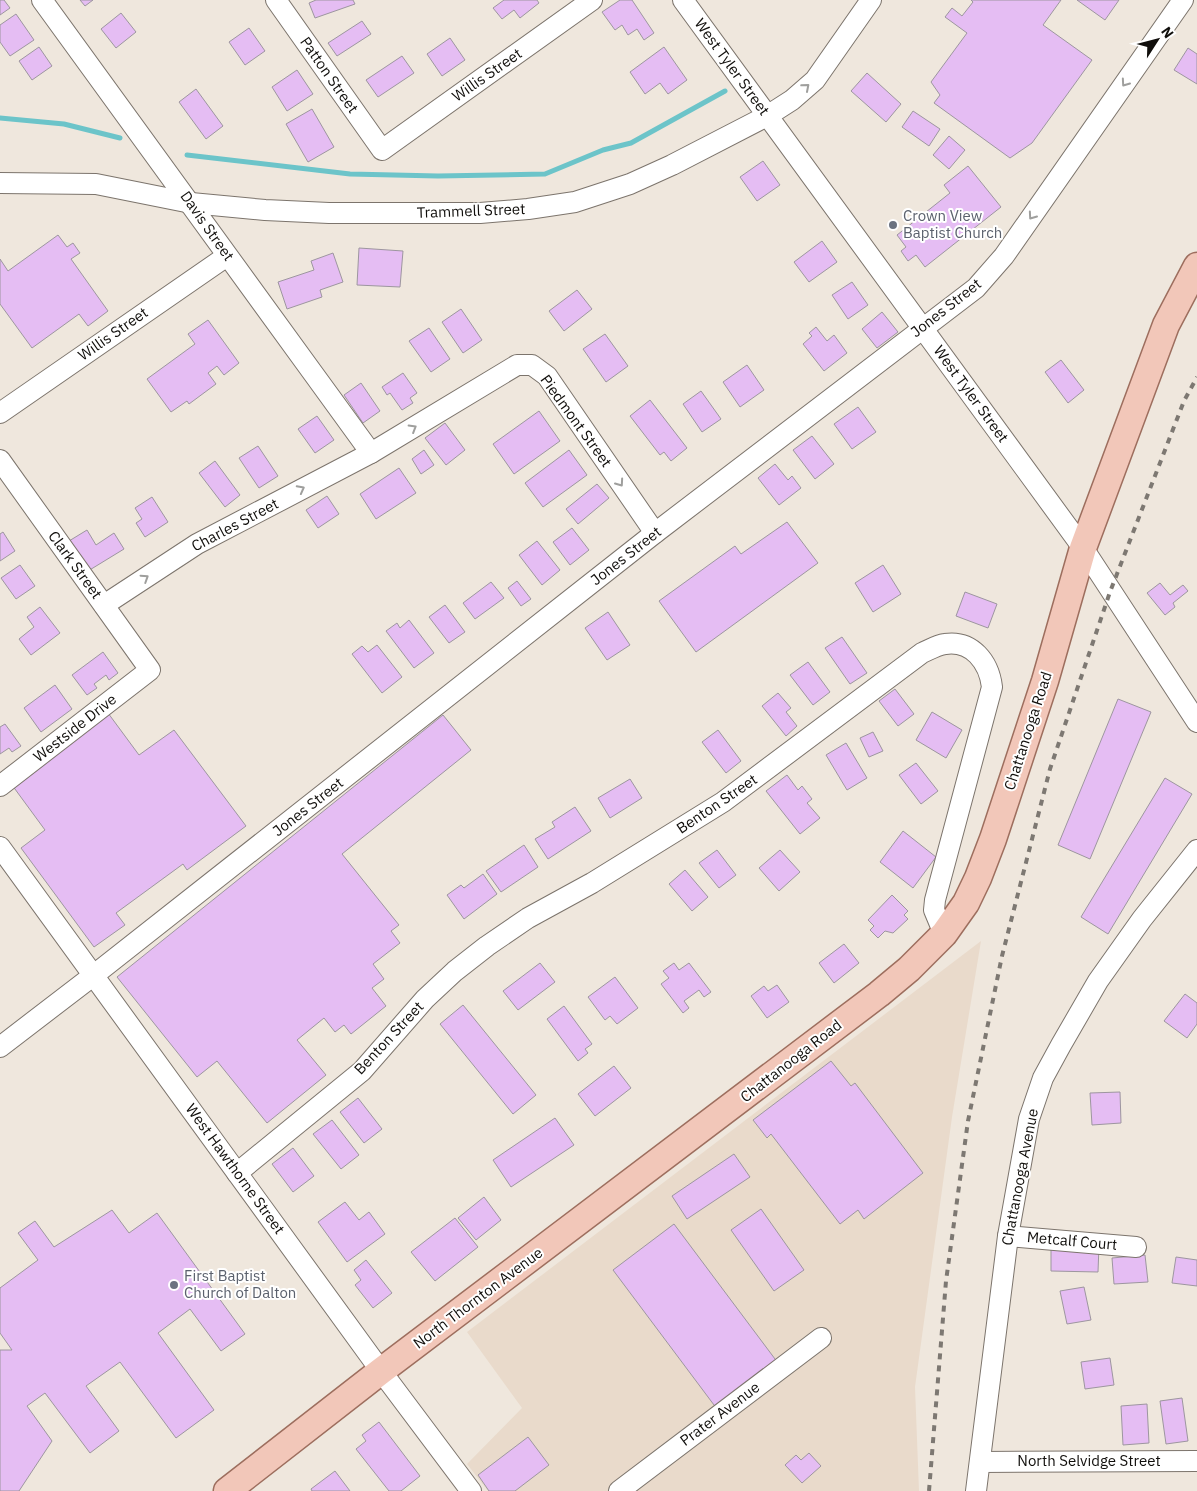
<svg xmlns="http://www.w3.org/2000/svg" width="1197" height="1491" font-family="'IBM Plex Sans',sans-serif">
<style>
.built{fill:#e9dacb}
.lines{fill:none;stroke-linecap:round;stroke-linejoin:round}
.stream{stroke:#6cc4c9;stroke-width:5}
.building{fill:#e5bdf3;stroke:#9d969f}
.minor-casing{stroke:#7c746c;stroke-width:22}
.major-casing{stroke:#9d6e5e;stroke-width:29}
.minor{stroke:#fff;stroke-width:20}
.major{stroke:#f2c7b9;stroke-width:26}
.rail{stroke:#7d7872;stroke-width:4;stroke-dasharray:6 6;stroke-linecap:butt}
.oneway{stroke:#9f9f9d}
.worship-dot{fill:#6b7280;stroke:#fff;stroke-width:2}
.labels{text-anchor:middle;stroke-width:4;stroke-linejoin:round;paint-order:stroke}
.street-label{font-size:15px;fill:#100e0b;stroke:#fff}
.worship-label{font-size:15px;fill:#5b616d;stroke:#fff;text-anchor:start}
</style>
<rect width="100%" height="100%" fill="#efe7dd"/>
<!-- built -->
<path class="built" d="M981 941 952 1117 915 1387 919 1491H488L467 1464 522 1408 467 1332Z"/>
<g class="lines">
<!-- stream -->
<g class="stream">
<path d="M0 118 64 124 120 138"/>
<path d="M187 155 350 174 438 176 545 174 603 150 631 143 725 91"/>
</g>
</g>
<!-- building -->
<g class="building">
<path d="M0 0H4L10 8 0 15Z"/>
<path d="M80 0H93L85 6Z"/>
<path d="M316 0H353L355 4 315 18 309 3Z"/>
<path d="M504 0H537L539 3 520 18 514 10 502 19 493 8Z"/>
<path d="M620 0H632L654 33 644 40 637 29 628 35 622 25 615 30 602 12Z"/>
<path d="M971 0H1061L1043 25 1092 60 1032 143 1010 158 934 103 940 95 931 82 967 33 945 17 952 8 962 16 973 2Z"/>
<path d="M1077 0H1119L1105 20Z"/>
<path d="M121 13 136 32 116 48 101 29Z"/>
<path d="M16 14 34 40 10 56 0 42V25Z"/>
<path d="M362 21 371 34 337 56 328 43Z"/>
<path d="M249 28 265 51 245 65 229 42Z"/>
<path d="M450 38 465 60 442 76 427 54Z"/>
<path d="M39 47 52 66 32 80 19 61Z"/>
<path d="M664 47 687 80 668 94 660 83 645 94 630 72Z"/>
<path d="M1188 48 1197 54V84L1174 70Z"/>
<path d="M402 56 414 73 378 97 366 80Z"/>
<path d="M297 70 313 94 287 111 272 87Z"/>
<path d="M867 73 901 104 886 122 851 91Z"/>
<path d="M196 89 223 126 206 139 179 102Z"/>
<path d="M312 109 334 147 308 162 286 124Z"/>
<path d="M913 111 940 129 929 146 902 127Z"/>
<path d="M949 136 965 150 949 169 933 155Z"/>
<path d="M763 161 780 185 757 201 740 177Z"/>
<path d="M968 166 1001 207 925 267 916 255 908 261 901 251 906 247 897 235 950 193 944 185Z"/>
<path d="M58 235 67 247 73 243 80 253 71 259 108 311 88 326 79 314 32 348 0 304V259L8 271Z"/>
<path d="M822 241 837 262 809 282 794 262Z"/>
<path d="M359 248 403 251 400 287 357 285Z"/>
<path d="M333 253 343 282 320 290 322 297 287 309 278 282 314 270 311 261Z"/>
<path d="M852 282 868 305 848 319 832 295Z"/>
<path d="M577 290 592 309 564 331 549 311Z"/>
<path d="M461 309 482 340 463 353 442 322Z"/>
<path d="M882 312 898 332 877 348 862 329Z"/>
<path d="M208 320 239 363 224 375 217 366 208 373 216 384 189 404 187 401 171 412 147 379 195 344 188 334Z"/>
<path d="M816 327 827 341 834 335 847 353 824 371 803 344 812 336 809 333Z"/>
<path d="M429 328 450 359 431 372 409 341Z"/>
<path d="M605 334 628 366 606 382 583 349Z"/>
<path d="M1061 360 1084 390 1068 403 1045 372Z"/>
<path d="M747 365 764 390 740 407 723 382Z"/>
<path d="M403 373 417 393 410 398 413 403 402 410 390 393 387 395 382 387Z"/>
<path d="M361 383 380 411 363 423 344 395Z"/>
<path d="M701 391 721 419 702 432 683 404Z"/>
<path d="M650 400 687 448 671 461 664 452 660 455 630 416Z"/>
<path d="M858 407 876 432 852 449 834 424Z"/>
<path d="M539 411 560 441 514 474 493 444Z"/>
<path d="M317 416 334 440 315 453 298 429Z"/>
<path d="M445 423 465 450 446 465 425 438Z"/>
<path d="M812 436 834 464 815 479 793 450Z"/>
<path d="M258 446 278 476 259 488 239 458Z"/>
<path d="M424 450 434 465 421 474 412 459Z"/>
<path d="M569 450 587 475 543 507 525 483Z"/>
<path d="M215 461 240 495 225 507 199 473Z"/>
<path d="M775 464 788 480 792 476 801 488 779 505 758 478Z"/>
<path d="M399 468 416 493 376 519 360 494Z"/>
<path d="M597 484 609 498 578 524 566 509Z"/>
<path d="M327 496 339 514 318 528 306 510Z"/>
<path d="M152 497 168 522 145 537 136 523 142 519 135 508Z"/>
<path d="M787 522 818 563 696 652 659 601 735 546 741 554Z"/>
<path d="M572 528 589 550 570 565 553 542Z"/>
<path d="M87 530 96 545 114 533 124 549 88 571 69 541Z"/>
<path d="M3 532 15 551 0 561V534Z"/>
<path d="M537 541 560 570 542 585 519 555Z"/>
<path d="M20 565 35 586 16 599 1 578Z"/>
<path d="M883 565 901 594 873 612 855 583Z"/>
<path d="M517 581 531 599 521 606 508 588Z"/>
<path d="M491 582 504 598 475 619 463 603Z"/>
<path d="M1160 583 1170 595 1183 585 1188 591 1173 603 1175 607 1165 615 1147 593Z"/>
<path d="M965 592 997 604 988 628 956 616Z"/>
<path d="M445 605 465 632 449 643 429 617Z"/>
<path d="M40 607 60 633 31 655 19 639 34 627 27 617Z"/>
<path d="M608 612 630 645 607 660 585 628Z"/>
<path d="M409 620 434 653 414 668 386 631 397 623 400 628Z"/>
<path d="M842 637 867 673 850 684 825 648Z"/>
<path d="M377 645 402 677 382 693 352 654 362 646 368 652Z"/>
<path d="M103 652 118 673 109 680 106 675 94 684 97 688 87 695 72 675Z"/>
<path d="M808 662 830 692 813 705 790 675Z"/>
<path d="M55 685 72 709 41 732 24 708Z"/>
<path d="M895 689 914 714 898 726 879 701Z"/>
<path d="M778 693 791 708 786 712 797 726 786 736 762 706Z"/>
<path d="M1118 699 1151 712 1090 859 1058 845Z"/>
<path d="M932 712 962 730 946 758 916 740Z"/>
<path d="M108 713 139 755 174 730 246 826 187 870 183 864 116 913 125 925 94 947 21 848 45 830 12 785Z"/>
<path d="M443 715 471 750 342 854 399 925 391 931 400 943 373 964 384 979 372 988 386 1006 351 1034 344 1025 335 1032 324 1018 297 1040 326 1075 267 1123 217 1061 197 1077 117 977Z"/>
<path d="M5 724 21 746 12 752 9 748 0 754V727Z"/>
<path d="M718 730 741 761 726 773 702 742Z"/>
<path d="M873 732 883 751 869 757 860 738Z"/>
<path d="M846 743 867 778 847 790 826 755Z"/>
<path d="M916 763 938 791 921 804 899 775Z"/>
<path d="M787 775 798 790 802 786 812 799 807 803 820 818 800 834 766 791Z"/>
<path d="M1165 778 1192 794 1108 934 1081 917Z"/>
<path d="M630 779 642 798 610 818 598 798Z"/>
<path d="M575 807 591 831 548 859 535 839 555 827 552 822Z"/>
<path d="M903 831 936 857 913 888 880 862Z"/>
<path d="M524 845 538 867 501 892 486 871Z"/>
<path d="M717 850 736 875 719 888 699 863Z"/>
<path d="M780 850 800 872 779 891 759 868Z"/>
<path d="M685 870 708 897 692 911 669 884Z"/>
<path d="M483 874 497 894 464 919 447 895 461 885 464 888Z"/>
<path d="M892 895 908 911 904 915 908 919 893 933 885 931 878 938 870 930 874 926 868 920Z"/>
<path d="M844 944 859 963 834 983 819 963Z"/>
<path d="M540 963 555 982 518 1010 503 991Z"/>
<path d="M674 963 679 970 689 963 711 992 704 997 699 990 684 1001 689 1008 683 1013 661 984 669 978 663 971Z"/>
<path d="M615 977 638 1008 617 1024 610 1016 605 1020 588 997Z"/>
<path d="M777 985 789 1002 767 1018 751 996 764 986 768 991Z"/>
<path d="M1185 994 1197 1003V1024L1187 1038 1164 1021Z"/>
<path d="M463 1005 536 1095 513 1114 440 1024Z"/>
<path d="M564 1006 592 1044 585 1049 588 1053 578 1061 547 1019Z"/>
<path d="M831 1061 851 1086 855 1083 923 1173 864 1219 858 1210 840 1224 771 1134 767 1138 753 1120Z"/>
<path d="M614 1066 631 1088 595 1116 578 1094Z"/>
<path d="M1120 1092 1121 1123 1092 1125 1090 1093Z"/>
<path d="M358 1098 382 1129 364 1143 340 1112Z"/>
<path d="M555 1118 574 1145 511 1187 493 1160Z"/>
<path d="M332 1120 359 1155 341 1169 313 1134Z"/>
<path d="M293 1148 314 1176 293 1192 272 1164Z"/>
<path d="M734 1154 750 1177 687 1219 672 1196Z"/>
<path d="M484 1197 501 1220 476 1240 458 1218Z"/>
<path d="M345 1202 359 1220 369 1212 385 1234 347 1262 318 1222Z"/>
<path d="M761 1209 804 1270 774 1291 731 1230Z"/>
<path d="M112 1210 129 1233 157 1213 245 1334 221 1351 190 1309 158 1333 214 1410 176 1438 120 1362 86 1386 119 1431 90 1453 45 1393 27 1406 52 1441 19 1491H0V1350H12L0 1333V1288L38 1260 18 1233 35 1221 54 1247Z"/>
<path d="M455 1218 478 1247 435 1281 411 1252Z"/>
<path d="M674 1224 781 1367 720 1413 613 1270Z"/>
<path d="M1051 1245H1099L1098 1272 1051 1271Z"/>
<path d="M1145 1255 1148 1282 1114 1284 1112 1258Z"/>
<path d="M1176 1257 1197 1260V1286L1172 1283Z"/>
<path d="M366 1260 392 1293 373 1308 355 1285 361 1280 354 1270Z"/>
<path d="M1084 1287 1091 1320 1067 1324 1060 1291Z"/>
<path d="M1110 1358 1114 1385 1085 1389 1081 1362Z"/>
<path d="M1182 1398 1188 1441 1166 1444 1160 1401Z"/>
<path d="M1147 1404 1149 1443 1123 1445 1121 1406Z"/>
<path d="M379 1422 420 1476 401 1491H389L356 1449 366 1441 362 1435Z"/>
<path d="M528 1437 549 1465 515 1491H489L478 1475Z"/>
<path d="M809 1453 821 1466 802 1483 785 1465 796 1455 801 1460Z"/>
<path d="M335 1471 350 1491H312L311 1489Z"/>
</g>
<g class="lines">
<!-- minor casing -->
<g class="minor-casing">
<g id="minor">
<path d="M42 0C152 150 261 302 371 453"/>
<path d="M276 0 382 150 592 0"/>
<path d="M683 0 1083 548 1197 722"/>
<path d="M0 183 96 184 191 203 265 210 329 213H480L528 209 575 202 630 184 672 165 767 116 792 100 815 80 871 0"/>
<path d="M0 413 227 256"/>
<path d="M0 460 150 670 0 786"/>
<path d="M104 605 197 544 371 453 517 365H532L547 376 655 533"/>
<path d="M0 847 381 1371 471 1491"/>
<path d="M0 1047 94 975 655 533 976 288 1004 256 1183 0"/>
<path d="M237 1173 362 1071 425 999 455 971 487 946 528 918 592 883 723 802 922 653C929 650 937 645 945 644 972 640 989 662 992 687L935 900 934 910 944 934"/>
<path d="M1008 1236 1136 1247"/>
<path d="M980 1462 1197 1461"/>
<path d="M619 1491 821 1338"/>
<path d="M976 1491 1008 1236 1029 1119 1043 1078 1061 1045 1098 981 1142 919 1197 850"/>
</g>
</g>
<!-- major casing -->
<g class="major-casing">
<path id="major" d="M227 1491 381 1371 879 994 909 969 944 934 966 903 978 878 993 839 1045 681 1083 548 1166 325 1197 266"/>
</g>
<!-- minor -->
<use href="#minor" class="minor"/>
<!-- major -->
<use href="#major" class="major"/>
<!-- rail -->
<path class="rail" d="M929 1491 946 1281 968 1121 1002 956 1050 769 1110 592 1184 401 1197 377"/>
</g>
<!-- one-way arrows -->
<defs><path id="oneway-chevron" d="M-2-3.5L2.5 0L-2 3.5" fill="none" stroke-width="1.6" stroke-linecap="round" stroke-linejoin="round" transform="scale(1.25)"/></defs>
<g class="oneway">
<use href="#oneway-chevron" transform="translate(1125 83) rotate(125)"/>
<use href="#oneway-chevron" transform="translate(806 87) rotate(-41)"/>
<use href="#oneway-chevron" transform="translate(1032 216) rotate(125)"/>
<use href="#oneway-chevron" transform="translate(413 428) rotate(-31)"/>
<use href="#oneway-chevron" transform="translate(620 483) rotate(55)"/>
<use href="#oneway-chevron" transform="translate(301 489) rotate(-28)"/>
<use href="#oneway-chevron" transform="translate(145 578) rotate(-33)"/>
</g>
<!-- markers -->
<g class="worship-dot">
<circle cx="893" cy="225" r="5"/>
<circle cx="174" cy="1285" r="5"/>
</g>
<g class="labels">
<!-- street labels -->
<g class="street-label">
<text transform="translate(732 67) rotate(54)" y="5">West Tyler Street</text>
<text transform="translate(329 75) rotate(55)" y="5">Patton Street</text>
<text transform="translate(487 75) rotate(-35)" y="5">Willis Street</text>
<text transform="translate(471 211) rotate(-2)" y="5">Trammell Street</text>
<text transform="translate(207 226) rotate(55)" y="5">Davis Street</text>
<text transform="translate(946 308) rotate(-38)" y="5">Jones Street</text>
<text transform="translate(113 334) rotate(-35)" y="5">Willis Street</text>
<text transform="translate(971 394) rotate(54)" y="5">West Tyler Street</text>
<text transform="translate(576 421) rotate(54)" y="5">Piedmont Street</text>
<text transform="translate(235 525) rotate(-28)" y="5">Charles Street</text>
<text transform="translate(626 556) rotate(-38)" y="5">Jones Street</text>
<text transform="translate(75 565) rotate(54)" y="5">Clark Street</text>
<text transform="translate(75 728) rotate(-38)" y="5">Westside Drive</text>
<text transform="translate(1028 731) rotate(-72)" y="5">Chattanooga Road</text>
<text transform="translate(717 804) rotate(-34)" y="5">Benton Street</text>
<text transform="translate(308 807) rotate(-38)" y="5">Jones Street</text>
<text transform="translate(389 1038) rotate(-47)" y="5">Benton Street</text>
<text transform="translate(791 1061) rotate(-38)" y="5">Chattanooga Road</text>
<text transform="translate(235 1169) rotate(54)" y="5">West Hawthorne Street</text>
<text transform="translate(1020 1177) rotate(-79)" y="5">Chattanooga Avenue</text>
<text transform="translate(1072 1241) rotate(5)" y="5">Metcalf Court</text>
<text transform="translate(478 1298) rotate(-37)" y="5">North Thornton Avenue</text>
<text transform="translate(720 1414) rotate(-37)" y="5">Prater Avenue</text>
<text x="1089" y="1466">North Selvidge Street</text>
</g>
<!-- worship labels -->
<g class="worship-label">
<text x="903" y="221">Crown View<tspan x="903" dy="17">Baptist Church</tspan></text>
<text x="184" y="1281">First Baptist<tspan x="184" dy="17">Church of Dalton</tspan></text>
</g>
</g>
<!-- north arrow -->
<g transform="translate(1157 40) rotate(54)" stroke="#ffffff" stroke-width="4" paint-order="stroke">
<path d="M0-4L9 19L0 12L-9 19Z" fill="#100e0b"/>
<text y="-8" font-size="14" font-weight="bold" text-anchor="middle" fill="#100e0b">N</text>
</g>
</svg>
